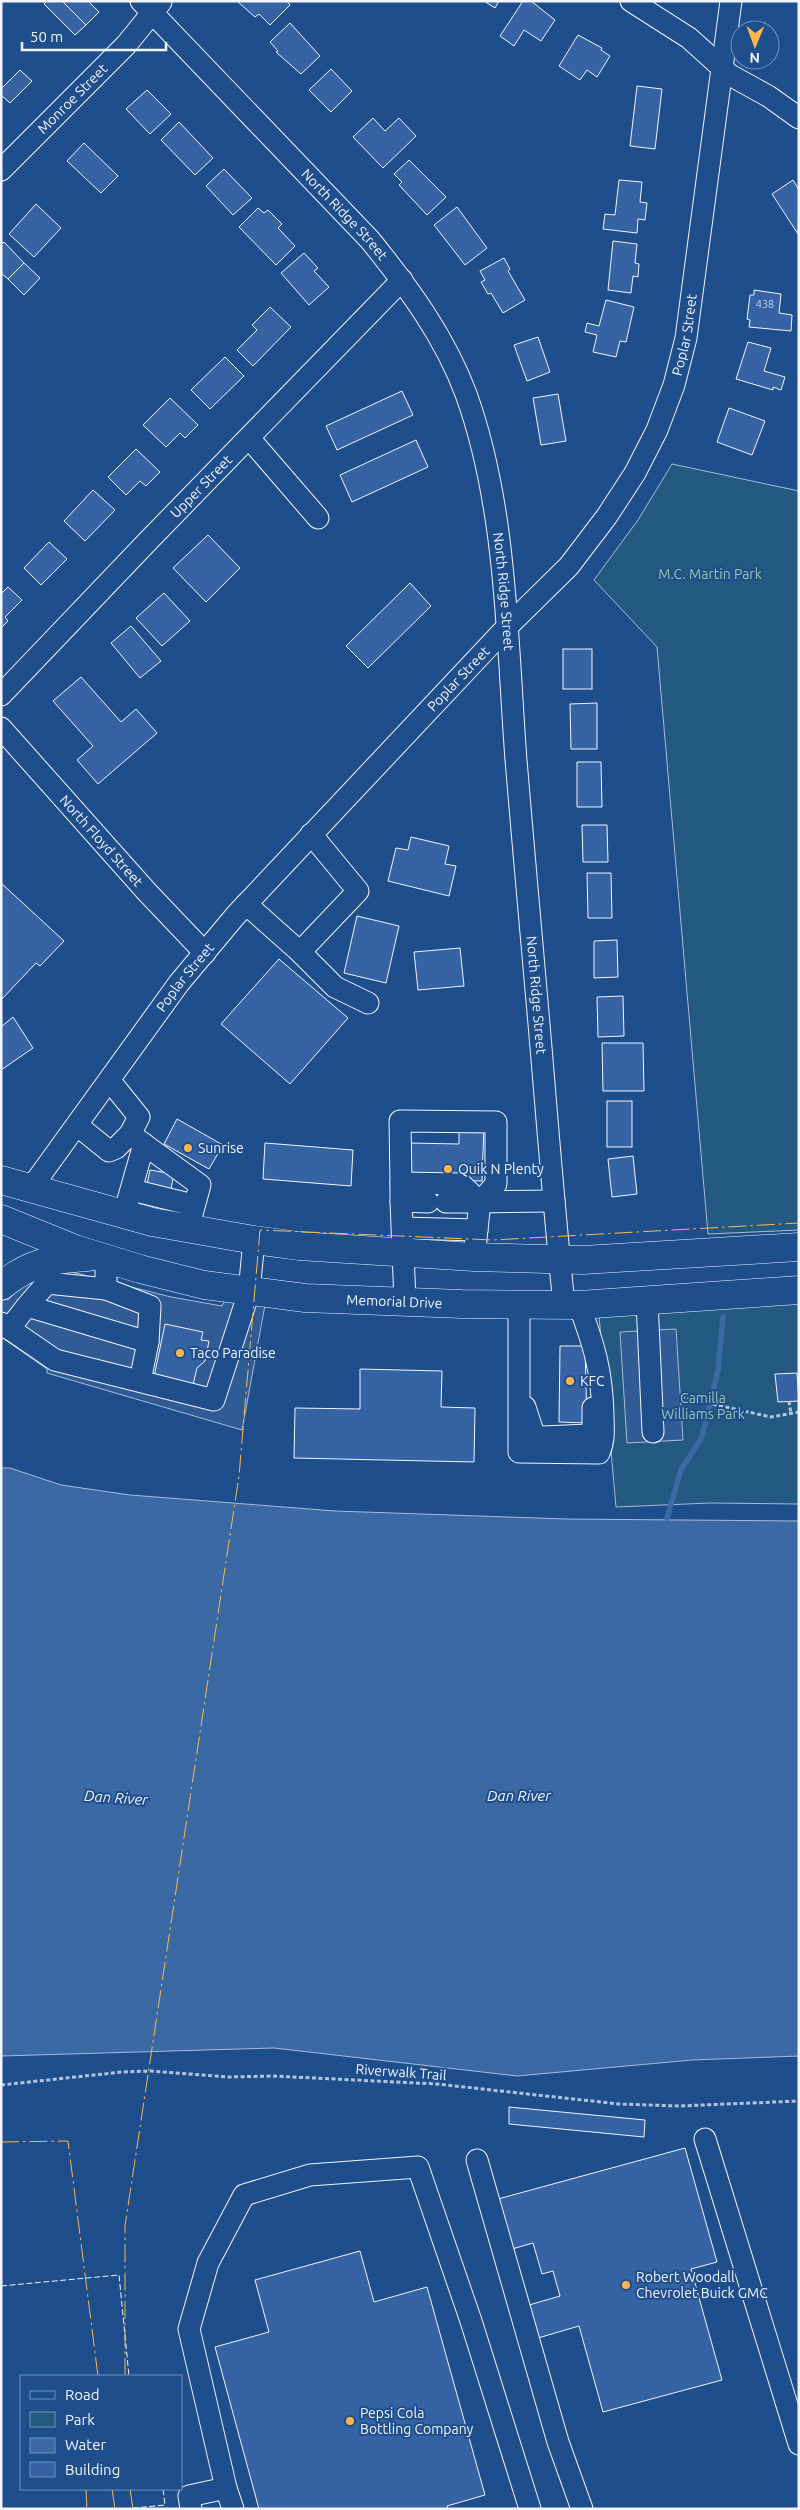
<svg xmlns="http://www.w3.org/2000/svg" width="800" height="2510" font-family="Ubuntu,sans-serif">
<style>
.green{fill:#245a82;stroke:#a8bbd7}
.parking{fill:#305b95;stroke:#a8bbd7}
.water{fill:#3b69a3;stroke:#a8bbd7}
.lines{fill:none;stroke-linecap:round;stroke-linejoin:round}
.stream{stroke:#3b69a3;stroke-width:5.5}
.building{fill:#3563a3;stroke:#f2f6ff}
.minor-casing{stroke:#f2f6ff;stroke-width:23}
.major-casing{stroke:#f2f6ff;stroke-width:29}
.path{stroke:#b3c4dc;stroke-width:3;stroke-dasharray:4 2.5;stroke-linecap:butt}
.minor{stroke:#1f4e8c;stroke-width:21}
.major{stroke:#1f4e8c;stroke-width:28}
.fence{stroke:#f2f6ff;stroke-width:1;stroke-dasharray:6 2.5;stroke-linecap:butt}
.power{stroke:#ffb74d;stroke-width:1;stroke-dasharray:18 4 2.5 4;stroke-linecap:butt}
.poi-dot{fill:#ffb74d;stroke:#1f4e8c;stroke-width:2}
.labels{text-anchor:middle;stroke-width:4;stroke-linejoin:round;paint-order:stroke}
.number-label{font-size:11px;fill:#c3d1e8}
.street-label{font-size:14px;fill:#f2f6ff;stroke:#1f4e8c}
.park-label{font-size:14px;fill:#97c8a6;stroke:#1f4e8c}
.poi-label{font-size:14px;fill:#f2f6ff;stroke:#1f4e8c;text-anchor:start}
.water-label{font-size:15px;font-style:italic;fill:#f2f6ff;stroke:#1f4e8c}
</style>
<rect width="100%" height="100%" fill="#1f4e8c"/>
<!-- green -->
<g class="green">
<path d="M672 464 799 491V1230L708 1234 657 647 594 580 638 520Z"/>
<path d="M799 1303V1504L710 1503 616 1507 599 1316Z"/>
</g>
<!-- parking -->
<g class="parking">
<path d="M68 1271 171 1297 222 1306 225 1300 265 1305 242 1430 47 1373V1369L1 1337V1298L8 1300 20 1288 38 1277Z"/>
<path d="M676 1329 683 1440 627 1443 620 1332Z"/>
</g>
<!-- water -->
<path class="water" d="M1 1468H10L61 1485 130 1495 335 1511 566 1519 799 1521V2056L692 2060 517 2076 274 2048 1 2056Z"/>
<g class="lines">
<!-- stream -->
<path class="stream" d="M667 1518 681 1470 701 1439 707 1417 718 1370 723 1317"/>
</g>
<!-- building -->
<g class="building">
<path d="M47 1H62L86 25 75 35 44 4Z"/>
<path d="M62 1H88L99 12 86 25Z"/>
<path d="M237 1H287L290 5 270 25 259 14 255 17Z"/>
<path d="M484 1H499L495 8Z"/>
<path d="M523 1H531L555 20 541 41 524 30 514 46 500 36Z"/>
<path d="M290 23 320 56 301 74 276 52 278 51 270 42Z"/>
<path d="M578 35 602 48 601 50 610 56 597 77 587 70 580 80 559 66Z"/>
<path d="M331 69 352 91 331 112 309 90Z"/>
<path d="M20 70 32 81 10 103 1 95V89Z"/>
<path d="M637 86 662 89 655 149 630 146Z"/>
<path d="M147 90 171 114 150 134 126 109Z"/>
<path d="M373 118 385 131 399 118 416 136 383 168 353 137Z"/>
<path d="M179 122 213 158 195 175 161 140Z"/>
<path d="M84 143 118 176 101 193 67 161Z"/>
<path d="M409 160 446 197 427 215 399 185 402 182 394 174Z"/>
<path d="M224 169 252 198 233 215 206 186Z"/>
<path d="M619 180 642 182 640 202 647 203 645 220 638 219 637 233 603 229 605 214 615 215Z"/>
<path d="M793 180 799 190 798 234 772 194Z"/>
<path d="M36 204 61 228 34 257 9 234Z"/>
<path d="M457 207 487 248 465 265 434 225Z"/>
<path d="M258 208 264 213 268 210 282 224 278 228 295 246 276 265 239 227Z"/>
<path d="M613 241 637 244 635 263 639 264 638 277 633 276 631 293 608 290Z"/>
<path d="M4 242 24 263 8 279 1 273V245Z"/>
<path d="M304 253 318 268 314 271 329 287 309 305 281 273Z"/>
<path d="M504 258 510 269 508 271 525 300 503 313 491 293 488 294 481 282 485 280 480 271Z"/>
<path d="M24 263 40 278 24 295 8 279Z"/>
<path d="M754 290 781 294 779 313 792 315 791 331 749 327 750 320 747 319 750 295H754Z"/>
<path d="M606 300 634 307 626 342 620 341 616 357 593 352 597 335 585 332 587 323 599 326Z"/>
<path d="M270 307 291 327 253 366 237 350 257 330 252 325Z"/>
<path d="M538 337 550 372 527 381 514 345Z"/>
<path d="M748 342 771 348 764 371 785 377 781 390 773 387V390L736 379Z"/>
<path d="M225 357 244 376 210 409 191 390Z"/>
<path d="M402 391 413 415 337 450 326 426Z"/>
<path d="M558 394 566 441 541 445 533 398Z"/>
<path d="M170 398 198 425 185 438 180 433 166 447 143 425Z"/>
<path d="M729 408 765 421 752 455 717 442Z"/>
<path d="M416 440 428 467 352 502 340 475Z"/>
<path d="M136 449 160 472 146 486 140 481 126 495 108 477Z"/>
<path d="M93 490 115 510 85 541 64 521Z"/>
<path d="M208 535 240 568 206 602 173 568Z"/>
<path d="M49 542 67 559 41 585 24 568Z"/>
<path d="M410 583 431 606 368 668 346 646Z"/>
<path d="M8 587 22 600 5 617 8 621 1 628V594Z"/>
<path d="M164 593 190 621 162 646 136 618Z"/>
<path d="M131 626 161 661 140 678 111 643Z"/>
<rect x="563" y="649" width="29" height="40"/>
<path d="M81 677 121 722 136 709 157 733 98 784 77 760 93 746 53 701Z"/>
<path d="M597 703V749H571L570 704Z"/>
<path d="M577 762H601L602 807H577Z"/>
<path d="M582 825H607L608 862H583Z"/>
<path d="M411 837 449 846 445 864 456 866 449 896 388 881 396 848 408 850Z"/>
<path d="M587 873H611L612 918H588Z"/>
<path d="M1 883 64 941 40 966 36 963 1 1000Z"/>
<path d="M357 916 399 926 386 983 344 973Z"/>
<path d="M617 940 618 977 594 978V941Z"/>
<path d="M460 948 464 986 418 990 414 952Z"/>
<path d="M279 959 348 1018 290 1084 221 1024Z"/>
<path d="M623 996 624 1036 598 1037 597 997Z"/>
<path d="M13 1017 33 1048 1 1070V1027Z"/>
<path d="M602 1043H643L644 1091H603Z"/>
<rect x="607" y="1101" width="25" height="46"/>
<path d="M177 1119 223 1145 209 1169 164 1144Z"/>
<path d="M459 1125H484L482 1181 409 1180V1143L459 1144Z"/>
<path d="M265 1143 353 1150 351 1186 263 1179Z"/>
<path d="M633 1156 637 1194 612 1197 608 1159Z"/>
<path d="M150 1170 174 1174 170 1194 146 1189Z"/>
<path d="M165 1324 203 1332 201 1340 209 1341 205 1361 197 1368 193 1385 154 1377Z"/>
<path d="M560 1346H585L587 1423 559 1422Z"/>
<path d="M360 1369 442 1371 441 1407 475 1408 474 1462 294 1458 295 1408 360 1409Z"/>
<path d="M797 1373 799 1401 778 1402 775 1374Z"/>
<path d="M509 2107 645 2120 644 2137 509 2124Z"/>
<path d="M685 2148 717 2262 691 2269 722 2380 603 2412 579 2326 538 2338 529 2305 560 2296 553 2271 542 2274 533 2243 512 2249 498 2199Z"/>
<path d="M360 2251 374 2302 427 2287 485 2495 447 2506V2509H259L215 2347 269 2332 255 2280Z"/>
</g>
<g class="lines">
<!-- minor casing -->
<g class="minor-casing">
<g id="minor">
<path id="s1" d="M141 1 370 240C408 287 445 337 466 394 507 507 507 641 516 760 523 848 532 935 539 1024 547 1117 554 1211 564 1304"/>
<path d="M631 1 689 38 730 75 768 96 799 118"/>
<path id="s2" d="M1 170 126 45 161 2"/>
<path d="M249 438 318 518"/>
<path id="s3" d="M1 695 149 540 402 280"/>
<path id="s4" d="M1 728 147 892 205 953"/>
<path d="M246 904 300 952 358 891 311 834"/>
<path d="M300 952 335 987 368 1003"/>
<path d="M110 1081 139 1117 130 1134"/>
<path d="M78 1126 109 1151 116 1148 130 1134 200 1185 188 1229"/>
<path d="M401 1183 400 1121 496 1122V1184L480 1202"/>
<path id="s5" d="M31 1188 179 983 236 915 507 627 569 566 607 516 635 473 657 430 674 385 686 338 731 1"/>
<path d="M132 1190 193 1205"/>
<path d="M401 1201V1183L461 1184 480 1202 554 1201"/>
<path d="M446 1202H480L474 1257"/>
<path d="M124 1214 144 1144"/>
<path d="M403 1228 477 1230"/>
<path d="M106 1259V1289L150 1306 148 1342"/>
<path d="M647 1301 653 1432"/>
<path d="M405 1302 401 1201 428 1202"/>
<path d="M519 1304V1452L599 1453C605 1440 603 1428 603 1415 602 1371 594 1345 579 1305"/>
<path d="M27 1306 47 1283 106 1289"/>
<path d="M1 1323 55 1360 214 1400 249 1292 254 1240"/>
<path d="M9 1329 27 1306 148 1342 140 1381"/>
<path d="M525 1407 534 1435 543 1437 588 1435 593 1428V1408"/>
<path d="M705 2139 799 2444"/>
<path d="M477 2160 558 2442 582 2509"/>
<path d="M226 2488 189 2329 208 2263 244 2195 310 2175 418 2167 471 2321 530 2509"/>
<path d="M191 2509 189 2496 226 2488 233 2509"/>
</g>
</g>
<!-- major casing -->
<g class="major-casing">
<g id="major">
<path d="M1 1180 152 1222 254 1240 299 1246 474 1257 583 1260 799 1247"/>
<path id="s6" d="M1 1219 75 1249 140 1269 204 1285 305 1298 462 1304 579 1305 799 1290"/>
<path d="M1 1286C30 1262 52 1259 88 1257"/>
</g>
</g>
<!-- path -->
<g class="path">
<path d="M681 1397 771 1417 799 1412"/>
<path d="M789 1401 791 1414"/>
<path d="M1 2085 122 2072 151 2071 228 2077 273 2076 437 2084 619 2104 679 2106 799 2101"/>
</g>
<!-- minor -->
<use href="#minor" class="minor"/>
<!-- major -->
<use href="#major" class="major"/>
<!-- fence -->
<g class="fence">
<path d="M1 2286 119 2275 129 2376"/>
<path d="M143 2376H152"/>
<path d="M124 2509 165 2505 163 2489"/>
</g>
<!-- power -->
<g class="power">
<path d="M1 2142 68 2141 98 2376"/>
<path d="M125 2376V2226L239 1476 260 1230 493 1240 799 1223"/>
<path d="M86 2489 87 2509"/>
<path d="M112 2489 115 2509"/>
<path d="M130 2489 133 2509"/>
</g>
</g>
<!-- markers -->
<g class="poi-dot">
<circle cx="188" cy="1148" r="5"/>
<circle cx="448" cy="1169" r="5"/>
<circle cx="180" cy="1353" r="5"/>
<circle cx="570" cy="1381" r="5"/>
<circle cx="626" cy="2285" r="5"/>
<circle cx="350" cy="2421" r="5"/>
</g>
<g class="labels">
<!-- number labels -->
<g class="number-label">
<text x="765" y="308">438</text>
</g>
<!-- street labels -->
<g class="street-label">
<text dy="5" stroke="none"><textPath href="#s2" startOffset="101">Monroe Street</textPath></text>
<text dy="5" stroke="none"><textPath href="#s1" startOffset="295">North Ridge Street</textPath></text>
<text dy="5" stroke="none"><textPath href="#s5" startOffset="1086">Poplar Street</textPath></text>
<text dy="5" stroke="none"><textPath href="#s3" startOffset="289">Upper Street</textPath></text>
<text dy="5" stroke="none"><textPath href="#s1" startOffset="715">North Ridge Street</textPath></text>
<text dy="5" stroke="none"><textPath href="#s5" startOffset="666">Poplar Street</textPath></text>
<text dy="5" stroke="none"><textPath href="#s4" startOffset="151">North Floyd Street</textPath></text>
<text dy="5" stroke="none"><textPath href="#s5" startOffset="261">Poplar Street</textPath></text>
<text dy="5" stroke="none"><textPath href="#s1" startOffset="1120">North Ridge Street</textPath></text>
<text dy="5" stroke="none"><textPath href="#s6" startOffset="405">Memorial Drive</textPath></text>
<text transform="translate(401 2072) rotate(4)" y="5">Riverwalk Trail</text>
</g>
<!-- park labels -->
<g class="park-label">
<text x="710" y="579">M.C. Martin Park</text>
<text x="703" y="1403">Camilla<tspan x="703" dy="16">Williams Park</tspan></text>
</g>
<!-- poi labels -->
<g class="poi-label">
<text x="198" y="1153">Sunrise</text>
<text x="458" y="1174">Quik N Plenty</text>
<text x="190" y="1358">Taco Paradise</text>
<text x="580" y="1386">KFC</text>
<text x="636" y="2282">Robert Woodall<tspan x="636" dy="16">Chevrolet Buick GMC</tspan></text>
<text x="360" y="2418">Pepsi Cola<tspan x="360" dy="16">Bottling Company</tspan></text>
</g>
<!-- water labels -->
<g class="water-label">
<text x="519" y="1801">Dan River</text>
<text transform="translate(116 1798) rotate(4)" y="5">Dan River</text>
</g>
</g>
<!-- border -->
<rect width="800" height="2510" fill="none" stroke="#f2f6ff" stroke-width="5"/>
<!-- legend -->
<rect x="20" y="2375" width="162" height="115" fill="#1f4e8c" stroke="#7391ba"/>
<rect x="30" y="2391" width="25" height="8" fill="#1f4e8c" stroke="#7391ba"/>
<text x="65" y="2400" font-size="15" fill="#f2f6ff">Road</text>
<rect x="30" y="2412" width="25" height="15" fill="#245a82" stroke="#7391ba"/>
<text x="65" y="2425" font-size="15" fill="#f2f6ff">Park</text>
<rect x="30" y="2438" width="25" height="15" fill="#3b69a3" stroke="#7391ba"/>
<text x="65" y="2450" font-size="15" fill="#f2f6ff">Water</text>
<rect x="30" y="2462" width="25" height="15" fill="#3563a3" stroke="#7391ba"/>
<text x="65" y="2475" font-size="15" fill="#f2f6ff">Building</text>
<!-- north arrow -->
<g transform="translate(755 45) rotate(181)"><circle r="24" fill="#1f4e8c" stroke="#7391ba"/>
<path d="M0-4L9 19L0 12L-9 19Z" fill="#ffb74d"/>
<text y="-8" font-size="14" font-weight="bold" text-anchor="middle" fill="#f2f6ff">N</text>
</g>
<!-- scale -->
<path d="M22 42v8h144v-8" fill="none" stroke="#f2f6ff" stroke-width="2.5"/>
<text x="30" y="42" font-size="15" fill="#f2f6ff" stroke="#1f4e8c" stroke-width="4" paint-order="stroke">50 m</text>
</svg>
